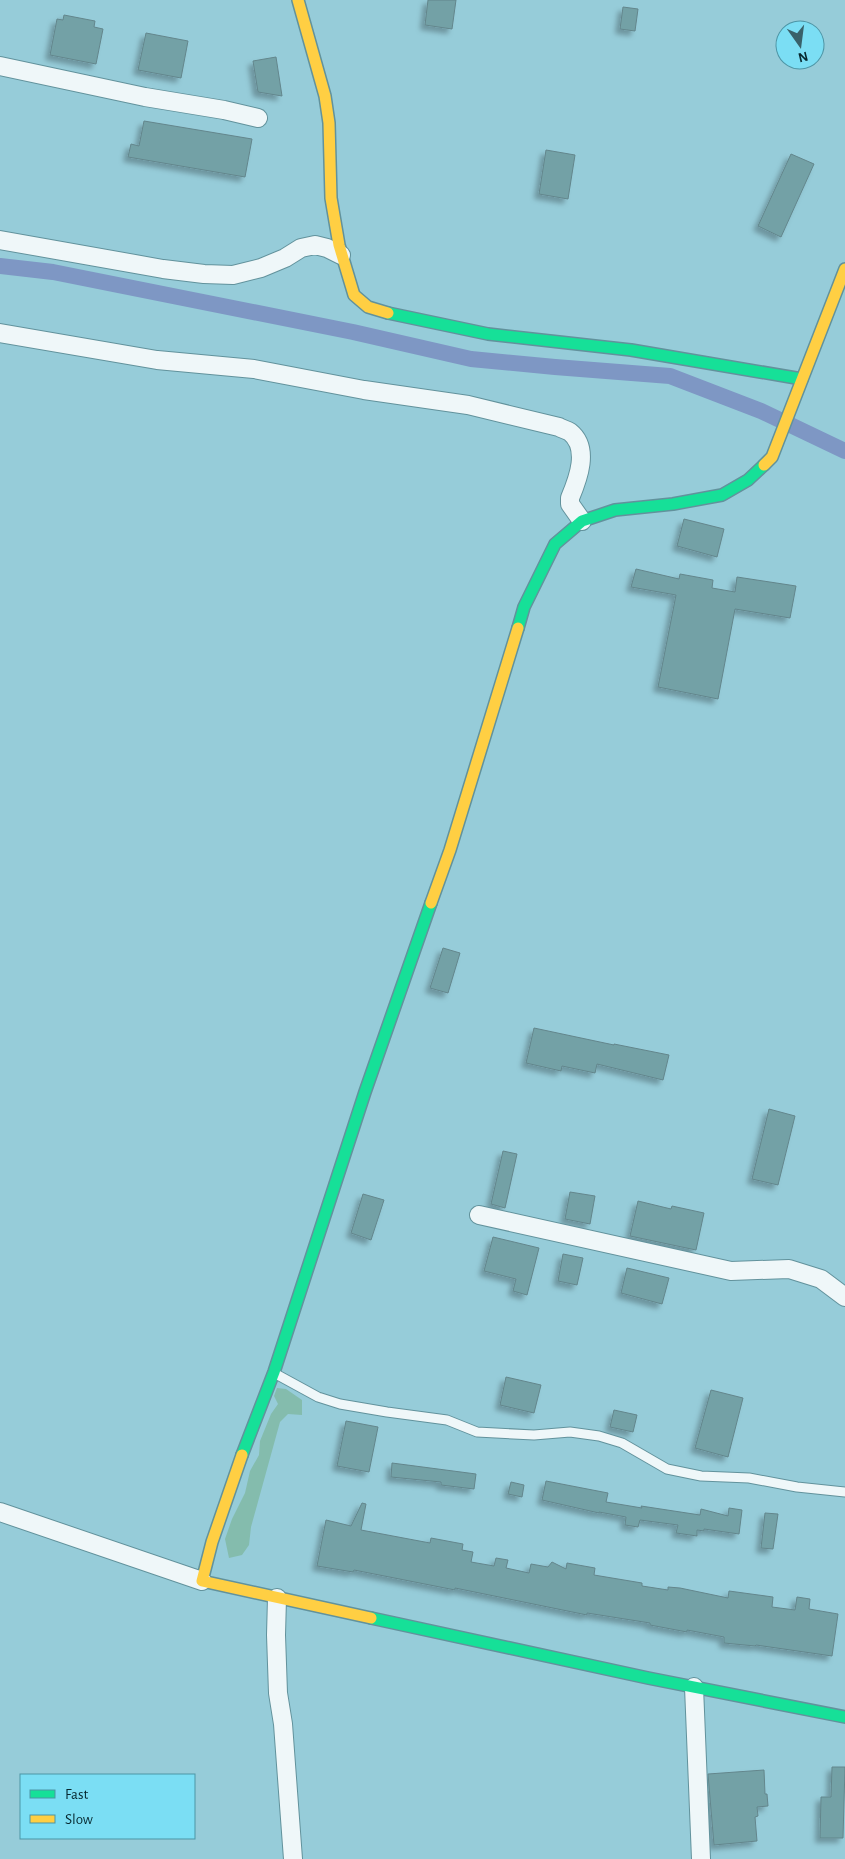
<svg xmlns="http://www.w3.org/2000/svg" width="845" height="1859" font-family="'Alegreya Sans',sans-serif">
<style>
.green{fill:#84bcad}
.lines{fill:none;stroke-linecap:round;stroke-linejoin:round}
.canal{stroke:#7e97c4;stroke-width:16}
.building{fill:#73a1a6;stroke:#63868c;filter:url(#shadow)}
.lane-casing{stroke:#62929c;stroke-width:11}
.street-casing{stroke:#62929c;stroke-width:20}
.fast-casing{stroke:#62929c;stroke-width:14}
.slow-casing{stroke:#62929c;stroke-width:14}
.lane{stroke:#eff7f9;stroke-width:9}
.street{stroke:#eff7f9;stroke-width:18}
.fast{stroke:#16e098;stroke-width:11}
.slow{stroke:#ffcf43;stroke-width:11}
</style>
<defs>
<filter id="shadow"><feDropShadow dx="-4.5" dy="4.5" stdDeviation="2.5" flood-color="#0004"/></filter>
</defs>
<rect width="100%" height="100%" fill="#96ccd9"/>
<!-- green -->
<path class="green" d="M277 1388 286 1389 302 1400V1415L288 1414 280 1422 251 1527 249 1545 242 1555 229 1558 225 1539 232 1519 245 1493 250 1471 259 1455 260 1441 271 1414 278 1404 274 1396Z"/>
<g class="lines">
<!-- canal -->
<path class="canal" d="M0 266 53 272 353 332 471 359 555 367 670 376 761 411 845 451"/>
</g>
<!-- building -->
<g class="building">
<path d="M428 0H456L452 29 425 25Z"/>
<path d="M623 7 638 9 635 31 620 29Z"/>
<path d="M64 15 95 21 94 27 103 29 96 64 50 55 57 19 63 20Z"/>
<path d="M146 33 188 41 181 78 138 70Z"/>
<path d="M276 57 282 96 258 92 253 61Z"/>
<path d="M144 121 252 139 245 177 128 157 131 144 139 146Z"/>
<path d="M546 150 575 155 568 199 539 194Z"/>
<path d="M791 154 814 164 781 237 758 226Z"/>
<path d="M684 519 724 529 717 557 677 546Z"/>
<path d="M636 569 679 579 680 574 713 580 712 588 735 592 737 577 796 586 790 618 735 609 718 699 658 687 676 595 631 587Z"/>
<path d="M443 948 460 953 448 993 430 988Z"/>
<path d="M534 1028 614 1045V1044L669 1055 663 1080 597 1064 595 1073 562 1066 561 1071 526 1063Z"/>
<path d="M769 1109 795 1116 778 1185 752 1179Z"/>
<path d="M503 1151 517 1154 505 1208 491 1204Z"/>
<path d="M570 1192 595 1196 590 1224 565 1219Z"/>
<path d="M363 1194 384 1200 371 1240 351 1233Z"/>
<path d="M638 1201 671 1209 672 1206 704 1213 696 1250 630 1236Z"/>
<path d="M493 1237 539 1248 527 1295 513 1291 516 1279 484 1271Z"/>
<path d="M563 1254 583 1258 577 1285 558 1281Z"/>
<path d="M627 1268 669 1278 662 1304 621 1293Z"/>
<path d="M506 1377 541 1385 534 1413 500 1405Z"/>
<path d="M711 1390 743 1398 728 1457 695 1448Z"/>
<path d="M614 1410 637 1415 633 1432 610 1427Z"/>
<path d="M346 1421 378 1427 369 1472 337 1466Z"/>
<path d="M392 1463 476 1474 474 1489 441 1485V1482L391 1477Z"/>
<path d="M546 1481 608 1493 606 1502 642 1508 641 1506 700 1515 701 1509 728 1516 729 1508 742 1510 739 1534 704 1529V1531L697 1530V1536L676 1533 678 1525 640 1520 638 1527 625 1525 626 1517 599 1512V1513L542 1500Z"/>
<path d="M511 1482 524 1485 522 1497 508 1494Z"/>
<path d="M362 1503 366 1504 361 1530 430 1543 431 1538 463 1544 462 1550 473 1552 471 1562 494 1566 496 1558 508 1560 506 1568 529 1573 531 1564 548 1567 552 1562 566 1569 567 1563 595 1568 594 1575 642 1583V1586L668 1590V1587L680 1588 728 1598 729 1591 773 1597 772 1607 795 1610 797 1597 810 1599 809 1609 838 1614 832 1656 756 1645 755 1646 724 1643V1637L687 1630V1632L650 1625V1623L587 1613V1615L455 1588V1590L354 1570 353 1572 317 1566 326 1520 351 1526Z"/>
<path d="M765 1513 778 1514 773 1549 761 1548Z"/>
<path d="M832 1767H845L843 1838H820L821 1797H831Z"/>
<path d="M764 1770 765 1794H767L768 1806 757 1807 758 1816 755 1817 757 1841 714 1845 708 1774Z"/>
</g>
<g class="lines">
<!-- lane casing -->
<g class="lane-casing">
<path id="lane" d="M274 1373 318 1397 340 1404 387 1412 447 1420 477 1432 534 1435 570 1432 599 1436 622 1443 667 1469 701 1476 749 1478 797 1487 845 1492"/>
</g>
<!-- street casing -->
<g class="street-casing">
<g id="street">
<path d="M0 66 145 97 224 110 258 118"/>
<path d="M0 240 163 269 204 274 233 275 261 268 285 258 301 248 315 245 327 248 341 255"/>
<path d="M0 333 157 360 254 369 364 390 468 405 559 427C562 429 567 430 570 432 590 448 578 479 570 498V504L582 521"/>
<path d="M479 1215 731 1271 789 1269 821 1279 845 1297"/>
<path d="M0 1512 202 1581"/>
<path d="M277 1598 276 1635 278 1693 283 1724 293 1859"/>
<path d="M694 1687 701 1859"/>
</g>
</g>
<!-- fast casing -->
<g class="fast-casing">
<g id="fast">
<path d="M388 313 488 334 631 350 802 379"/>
<path d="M518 628 524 607 555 544 582 521 615 510 673 504 722 495 748 480 764 465"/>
<path d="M242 1455 274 1372 365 1092 431 903"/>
<path d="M371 1618 648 1678 845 1717"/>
</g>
</g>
<!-- slow casing -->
<g class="slow-casing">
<g id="slow">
<path d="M298 0 325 96 329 123 331 198 339 245 354 295 368 307 388 313"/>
<path d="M764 465 772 457 845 269"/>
<path d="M431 903 450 850 518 628"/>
<path d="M242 1455 212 1542 202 1581 371 1618"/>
</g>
</g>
<!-- lane -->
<use href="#lane" class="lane"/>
<!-- street -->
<use href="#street" class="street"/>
<!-- fast -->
<use href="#fast" class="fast"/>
<!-- slow -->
<use href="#slow" class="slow"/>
</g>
<!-- legend -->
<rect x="20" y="1774" width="175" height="65" fill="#7bdef4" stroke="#4d95a5"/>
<rect x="30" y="1790" width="25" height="8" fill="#16e098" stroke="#4d95a5"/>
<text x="65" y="1799" font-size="15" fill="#07282f">Fast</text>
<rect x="30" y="1815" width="25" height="8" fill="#ffcf43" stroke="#4d95a5"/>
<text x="65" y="1824" font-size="15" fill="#07282f">Slow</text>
<!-- north arrow -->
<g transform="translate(800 45) rotate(166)"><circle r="24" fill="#7bdef4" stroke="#4d95a5"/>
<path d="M0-4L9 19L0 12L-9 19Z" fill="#39616a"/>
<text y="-8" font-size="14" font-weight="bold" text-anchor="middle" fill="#07282f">N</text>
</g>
</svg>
